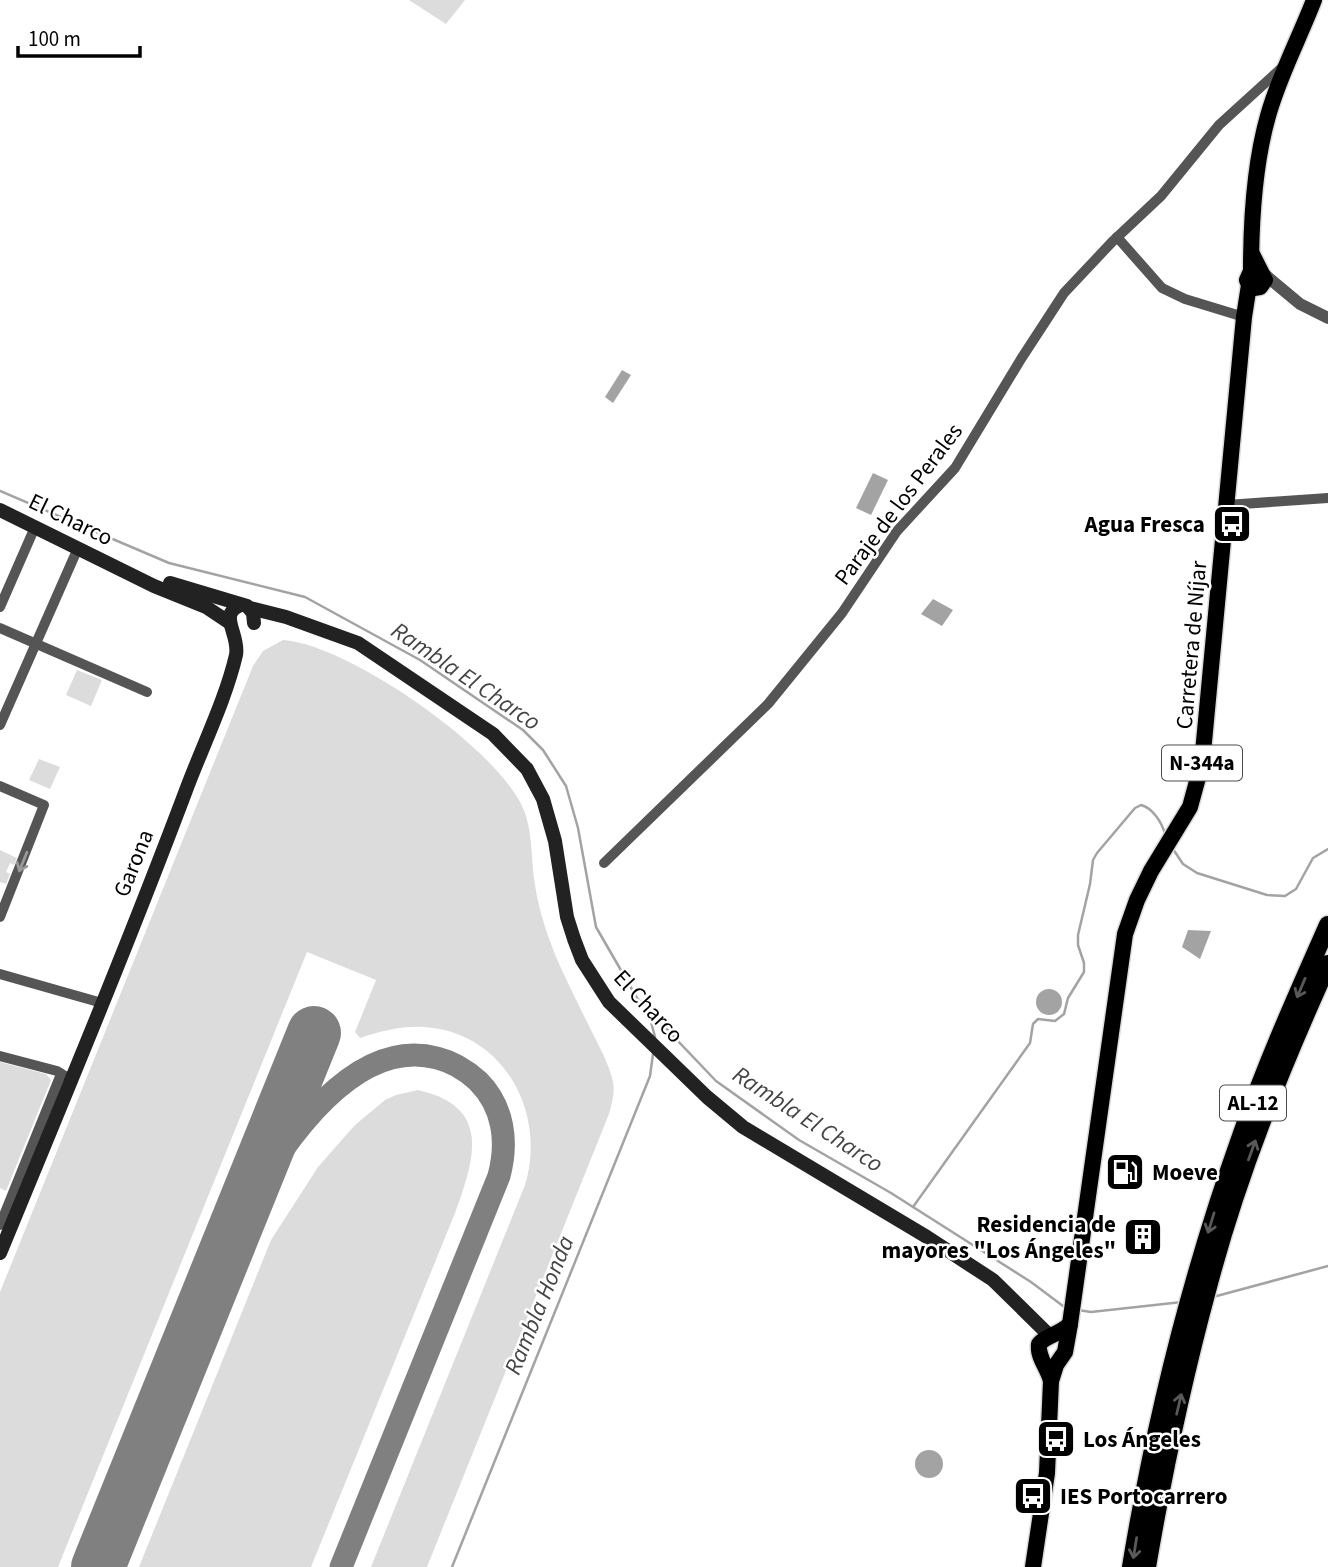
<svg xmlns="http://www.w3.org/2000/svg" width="1328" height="1567" font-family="'Source Sans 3',sans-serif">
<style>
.green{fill:#dcdcdc}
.water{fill:#a3a3a3}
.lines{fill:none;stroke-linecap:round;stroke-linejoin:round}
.stream{stroke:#a3a3a3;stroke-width:2.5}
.taxiway{stroke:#808080;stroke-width:23}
.runway{stroke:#808080;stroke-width:54}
.primary-casing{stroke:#dbdbdb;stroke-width:19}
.motorway-casing{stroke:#dbdbdb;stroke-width:21}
.minor{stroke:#555;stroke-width:10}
.tertiary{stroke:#555;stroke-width:12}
.secondary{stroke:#222;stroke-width:14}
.primary{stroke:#000;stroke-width:16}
.motorway{stroke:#000;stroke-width:18}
.oneway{stroke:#999}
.oneway2{stroke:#595959}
.labels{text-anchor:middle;stroke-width:5;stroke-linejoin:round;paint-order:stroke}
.shield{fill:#fff;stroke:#4c4c4c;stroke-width:2}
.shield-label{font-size:21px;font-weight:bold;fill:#000}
.street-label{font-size:23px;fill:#000;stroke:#fff}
.poi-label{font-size:23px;font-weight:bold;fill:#000;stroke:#fff;text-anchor:start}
.water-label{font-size:24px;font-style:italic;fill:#444;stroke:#fff}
</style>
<rect width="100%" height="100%" fill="#fff"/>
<!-- green -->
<g class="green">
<path d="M409 0H465L446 24Z"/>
<path d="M283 640C348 644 507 753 526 816 533 839 531 862 535 885 539 912 549 941 560 966 571 990 583 1014 595 1038 602 1052 610 1067 613 1082 615 1093 612 1103 609 1114L427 1567H371L525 1185C547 1113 504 1032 424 1027 402 1026 381 1031 360 1038L355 1032 376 980 307 952 58 1567H0V1292L253 666 263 651Z"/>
<path d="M77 670 102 680 91 706 66 695Z"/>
<path d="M39 759 60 767 50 789 29 780Z"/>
<path d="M0 850 17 858 14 865 10 863 6 872 10 874 6 884 0 882Z"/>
<path d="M0 1062 46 1074 51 1080 6 1191 0 1188Z"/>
<path d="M418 1090C493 1107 474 1160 455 1213L311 1567H139L271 1240 318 1167 355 1125 385 1100 396 1095Z"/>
</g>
<!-- water -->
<g class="water">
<path d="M622 370 631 375 613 403 605 397Z"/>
<path d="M873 473 888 480 871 515 856 508Z"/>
<path d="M933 599 953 610 942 626 921 614Z"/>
<path d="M1188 930 1211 931 1200 959 1182 947Z"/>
<circle cx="1049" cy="1002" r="13"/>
<circle cx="929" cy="1464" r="14"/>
</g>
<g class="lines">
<!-- stream -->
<g class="stream">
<path d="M0 491 169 563 305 597 420 660 523 730 543 750 566 786 578 828 596 927 637 998 716 1081 799 1140 891 1193 1031 1282 1063 1306 1068 1307"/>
<path d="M1173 849 1183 864 1197 873 1267 895 1285 896 1296 889 1313 858 1328 849"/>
<path d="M648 1010 655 1037"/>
<path d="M913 1207 1030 1043 1033 1024 1038 1019 1055 1021 1064 1014 1068 998 1084 972V963L1078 945V935L1090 884 1093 860 1097 853 1135 808 1141 805C1153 808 1162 823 1165 834"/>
<path d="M1213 1297 1328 1266"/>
<path d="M1078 1310 1091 1312 1182 1302"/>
<path d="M452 1567 650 1076 653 1054"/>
</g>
<!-- taxiway -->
<path class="taxiway" d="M243 1209C282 1148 351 1035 437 1058 453 1062 466 1070 478 1081 504 1107 508 1142 499 1176L341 1567"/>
<!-- runway -->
<path class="runway" d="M98 1567 314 1033"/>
<!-- primary casing -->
<g class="primary-casing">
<g id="primary">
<path d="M1249 285 1254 288 1260 287 1265 280 1252 254"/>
<path d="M1051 1381C1048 1368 1037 1357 1039 1344 1048 1334 1060 1335 1070 1324"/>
<path d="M1033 1567 1047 1473 1051 1381 1056 1365 1065 1352 1070 1324 1125 934 1137 900 1151 871 1190 807 1202 763 1244 317 1249 285 1247 280 1251 271C1251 220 1254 165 1268 116 1279 76 1299 39 1314 0"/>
</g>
</g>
<!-- motorway casing -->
<g class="motorway-casing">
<g id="motorway">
<path d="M1131 1567C1155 1421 1191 1276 1241 1136 1266 1064 1297 995 1328 925"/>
<path d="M1147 1567C1163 1473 1183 1379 1208 1287 1237 1176 1281 1068 1328 964"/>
</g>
</g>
<!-- minor -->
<g class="minor">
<path d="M1117 237 1162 288 1185 299 1244 317"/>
<path d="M1227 505 1328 498"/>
<path d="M0 607 35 527"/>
<path d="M0 628 147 692"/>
<path d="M0 725 78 548"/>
<path d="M0 786 44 805 0 917"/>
<path d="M604 863 768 704 842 613 897 531 955 468 1021 359 1064 293 1112 242 1161 196 1219 125 1286 64"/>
<path d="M0 974 102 1003"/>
<path d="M0 1056 57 1071 65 1076"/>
<path d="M0 1225 61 1074"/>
</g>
<!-- tertiary -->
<path class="tertiary" d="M1264 274 1300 304 1328 318"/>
<!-- secondary -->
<g class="secondary">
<path d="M0 510 154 586 206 607 230 623"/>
<path d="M170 583 247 606 253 613 254 623"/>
<path d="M250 608 286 617 358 643 493 734 527 769 543 799 555 841 567 917 574 939 582 960 609 1002 707 1097 743 1127 927 1237 993 1280 1050 1336"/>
<path d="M0 1253C64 1098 129 942 188 785 204 743 226 698 236 655 240 634 217 614 241 605"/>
</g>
<!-- primary -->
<use href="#primary" class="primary"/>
<!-- motorway -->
<use href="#motorway" class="motorway"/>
</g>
<!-- one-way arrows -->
<defs><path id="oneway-shaft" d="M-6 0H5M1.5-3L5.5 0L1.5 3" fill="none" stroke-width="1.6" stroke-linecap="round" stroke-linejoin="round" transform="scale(1.75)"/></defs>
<use class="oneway" href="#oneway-shaft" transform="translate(23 862) rotate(112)"/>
<g class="oneway2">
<use href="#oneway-shaft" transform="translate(1301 988) rotate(113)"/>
<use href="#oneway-shaft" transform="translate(1252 1150) rotate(-70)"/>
<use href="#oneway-shaft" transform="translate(1211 1223) rotate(107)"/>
<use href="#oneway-shaft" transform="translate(1179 1404) rotate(-77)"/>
<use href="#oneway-shaft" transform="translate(1135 1548) rotate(99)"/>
</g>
<!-- icons -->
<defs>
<g id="bus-square" transform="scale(2.0125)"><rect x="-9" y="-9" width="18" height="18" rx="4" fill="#000" stroke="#fff"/><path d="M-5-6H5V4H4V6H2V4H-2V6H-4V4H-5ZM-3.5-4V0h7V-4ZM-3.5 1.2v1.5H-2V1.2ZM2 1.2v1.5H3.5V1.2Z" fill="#fff"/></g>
<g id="fuel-square" transform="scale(2.0125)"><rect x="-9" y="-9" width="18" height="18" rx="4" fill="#000" stroke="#fff"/><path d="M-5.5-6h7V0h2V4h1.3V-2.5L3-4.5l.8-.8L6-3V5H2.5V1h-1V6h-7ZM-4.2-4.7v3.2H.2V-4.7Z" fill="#fff"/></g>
<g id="building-square" transform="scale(2.0125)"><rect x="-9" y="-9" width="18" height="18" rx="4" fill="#000" stroke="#fff"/><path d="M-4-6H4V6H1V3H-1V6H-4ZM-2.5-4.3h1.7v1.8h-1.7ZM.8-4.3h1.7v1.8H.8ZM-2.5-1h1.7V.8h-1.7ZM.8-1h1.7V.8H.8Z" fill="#fff"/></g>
</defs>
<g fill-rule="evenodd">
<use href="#bus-square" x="1232" y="524"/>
<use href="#fuel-square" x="1125" y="1172"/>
<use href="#building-square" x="1143" y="1237"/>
<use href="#bus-square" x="1056" y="1439"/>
<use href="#bus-square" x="1033" y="1496"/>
</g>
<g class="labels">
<!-- shield labels -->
<g class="shield">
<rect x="1162" y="745.5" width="80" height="35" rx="5"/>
<rect x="1220" y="1085.5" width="66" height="35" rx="5"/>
</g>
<g class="shield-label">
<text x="1202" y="770">N-344a</text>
<text x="1253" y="1110">AL-12</text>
</g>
<!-- street labels -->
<g class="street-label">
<text transform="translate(898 504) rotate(-53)" y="8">Paraje de los Perales</text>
<text transform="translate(71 519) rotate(26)" y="8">El Charco</text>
<text transform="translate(1191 645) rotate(-85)" y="8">Carretera de Níjar</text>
<text transform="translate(133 863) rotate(-68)" y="8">Garona</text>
<text transform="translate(649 1006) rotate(47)" y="8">El Charco</text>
</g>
<!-- poi labels -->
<g class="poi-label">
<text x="1205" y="532" text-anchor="end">Agua Fresca</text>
<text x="1152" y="1180">Moeve</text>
<text x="1116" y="1232" text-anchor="end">Residencia de<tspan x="1116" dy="26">mayores "Los Ángeles"</tspan></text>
<text x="1083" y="1447">Los Ángeles</text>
<text x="1060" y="1504">IES Portocarrero</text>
</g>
<!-- water labels -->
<g class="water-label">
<text transform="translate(466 676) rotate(34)" y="8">Rambla El Charco</text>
<text transform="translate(808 1119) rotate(33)" y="8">Rambla El Charco</text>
<text transform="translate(539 1305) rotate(-68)" y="8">Rambla Honda</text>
</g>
</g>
<!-- scale -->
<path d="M18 46v10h122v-10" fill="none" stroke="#000000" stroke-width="3.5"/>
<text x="28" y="46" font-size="21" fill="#000000" stroke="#ffffff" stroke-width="5" paint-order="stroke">100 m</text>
</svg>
